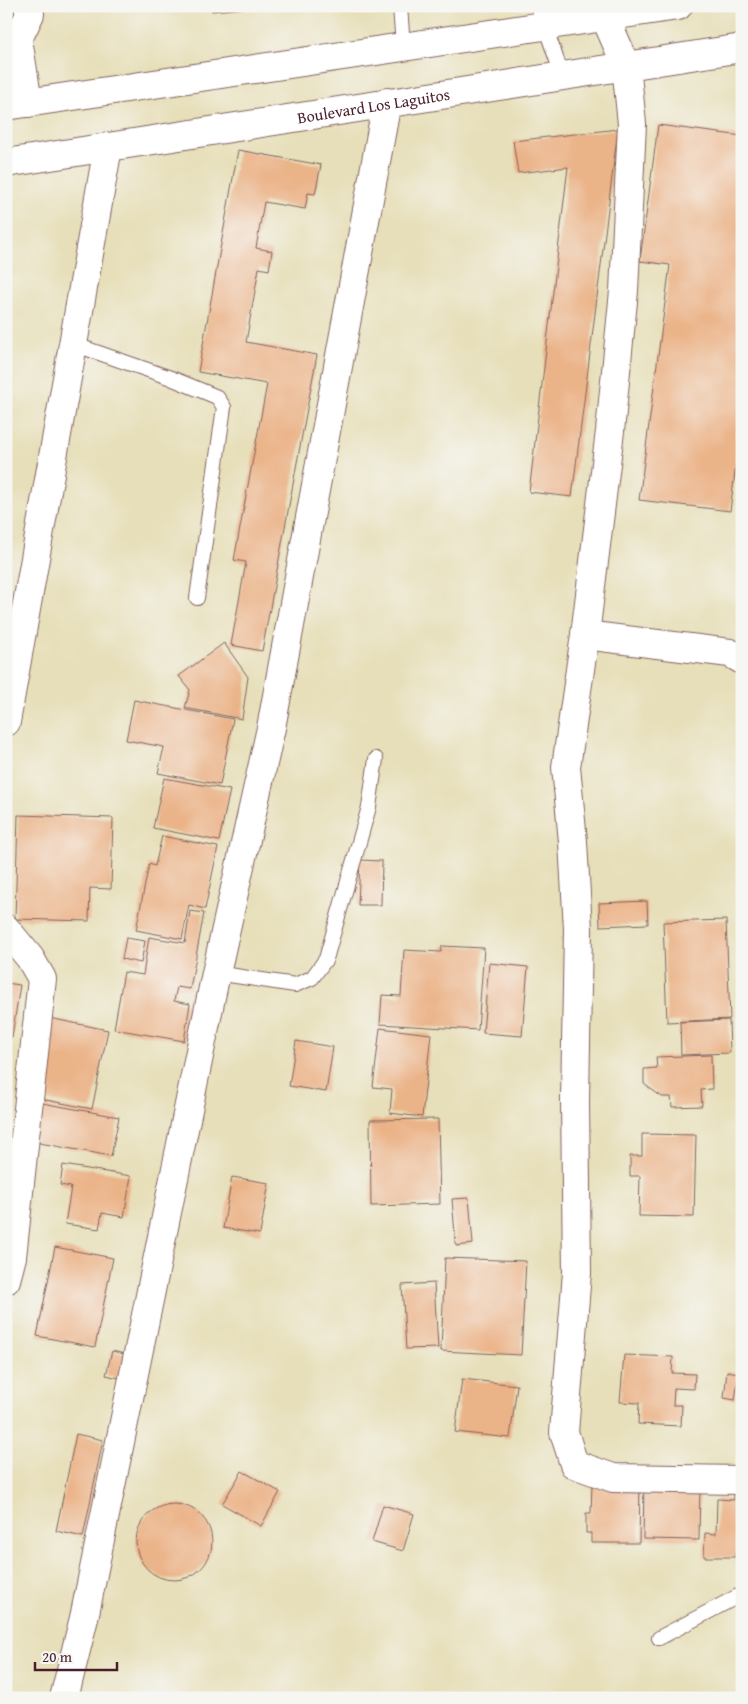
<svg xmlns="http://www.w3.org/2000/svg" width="748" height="1704" font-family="'Gentium Book Plus',serif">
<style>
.building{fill:#ebb388}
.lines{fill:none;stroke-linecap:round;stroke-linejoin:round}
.lane-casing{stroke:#81625d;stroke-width:16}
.street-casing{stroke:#81625d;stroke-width:30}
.primary-casing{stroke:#81625d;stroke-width:30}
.lane{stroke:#fff;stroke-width:14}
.street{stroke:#fff;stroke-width:28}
.primary{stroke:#fff;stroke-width:28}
.labels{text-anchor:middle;stroke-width:4.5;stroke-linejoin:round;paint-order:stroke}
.street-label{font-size:16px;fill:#4a1f2b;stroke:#f6f6f2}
</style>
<rect width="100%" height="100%" fill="#f6f6f2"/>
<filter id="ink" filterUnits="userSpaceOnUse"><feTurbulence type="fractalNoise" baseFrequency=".02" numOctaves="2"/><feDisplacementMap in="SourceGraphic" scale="10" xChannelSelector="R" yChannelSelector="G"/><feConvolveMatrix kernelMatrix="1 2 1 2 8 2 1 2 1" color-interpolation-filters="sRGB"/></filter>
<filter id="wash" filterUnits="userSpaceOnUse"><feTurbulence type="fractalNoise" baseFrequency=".0096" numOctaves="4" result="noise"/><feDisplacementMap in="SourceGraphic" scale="20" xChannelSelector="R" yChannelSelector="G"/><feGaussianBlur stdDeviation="1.12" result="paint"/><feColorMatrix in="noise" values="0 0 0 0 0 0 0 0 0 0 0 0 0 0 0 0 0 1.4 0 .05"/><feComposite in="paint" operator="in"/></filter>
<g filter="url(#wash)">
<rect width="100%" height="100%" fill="#e7dfb9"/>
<g id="blocks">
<!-- building -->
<g class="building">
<path d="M211 6H246V8L212 11Z"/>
<path d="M658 125 742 136V418L730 511 639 500 670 265 640 261Z"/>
<path d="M618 129 572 497 529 492 568 167 518 173 513 141Z"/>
<path d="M238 150 321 165 315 194 308 193 305 209 264 202 256 248 272 251 269 270 259 268 246 342 317 355 262 651 231 645 246 562 234 560 267 384 198 372Z"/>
<path d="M224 643 248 677 242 719 185 708 190 690 179 676Z"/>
<path d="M134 700 233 719 220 785 158 773 164 747 126 740Z"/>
<path d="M164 778 230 790 219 841 153 828Z"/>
<path d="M18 815 113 818 111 889 90 888 89 921 15 919Z"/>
<path d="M162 836 218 847 205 909 189 905 182 939 136 930 149 864 155 866Z"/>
<path d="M360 860 382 861 381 905H358Z"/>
<path d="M647 901 648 924 600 926 599 903Z"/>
<path d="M190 911 204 913 190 989 177 987 174 1001 190 1004 184 1041 114 1029 124 972 143 975 149 937 185 943Z"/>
<path d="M726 920 730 1019 667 1022 663 922Z"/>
<path d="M126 938 145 941 141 963 122 959Z"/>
<path d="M442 946 484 948 478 1030 380 1024 382 995 401 996 404 950 441 952Z"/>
<path d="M489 963 528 967 522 1036 483 1033Z"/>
<path d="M6 983 20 985 12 1037H6Z"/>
<path d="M49 1018 108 1030 92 1109 41 1099 46 1074 38 1072Z"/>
<path d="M729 1020 730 1053 681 1055 680 1022Z"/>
<path d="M380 1028 431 1034 422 1117 390 1113 392 1089 373 1087Z"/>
<path d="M296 1041 333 1047 326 1092 289 1086Z"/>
<path d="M711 1055 712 1089 701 1090 702 1106 672 1107 671 1097H662L644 1084V1069L657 1068 656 1057Z"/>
<path d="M42 1103 119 1117 111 1156 34 1142Z"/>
<path d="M438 1119 440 1204 371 1206 370 1120Z"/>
<path d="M642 1134 696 1135 694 1217 639 1216 640 1176H630V1156H642Z"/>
<path d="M63 1165 131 1176 124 1217 102 1213 99 1229 65 1224 71 1187 60 1185Z"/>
<path d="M232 1177 269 1183 260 1234 223 1228Z"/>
<path d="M469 1198 473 1244 456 1246 452 1199Z"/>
<path d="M55 1247 113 1258 95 1347 37 1336Z"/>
<path d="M445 1258 526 1261 521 1355 441 1351Z"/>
<path d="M434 1283 438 1348 406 1349 402 1285Z"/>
<path d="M112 1351 129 1355 123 1379 106 1375Z"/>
<path d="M624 1355 673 1357 672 1373 695 1374 694 1389 674 1388 673 1405H682L681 1426 638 1424 639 1403 620 1402Z"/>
<path d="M727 1371 739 1373 735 1400 724 1398Z"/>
<path d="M462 1379 517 1385 510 1438 455 1432Z"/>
<path d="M76 1434 103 1440 83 1537 56 1531Z"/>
<path d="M242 1471 280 1492 261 1526 222 1504Z"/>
<path d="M592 1483 640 1484 639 1543H591V1533H586V1513H591Z"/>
<path d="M644 1485H700L699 1540 643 1539Z"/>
<path d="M734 1494H742V1553H735V1557H704L705 1533 716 1534 717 1499 734 1500Z"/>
<circle cx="174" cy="1542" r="38"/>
<path d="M383 1505 414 1514 403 1551 372 1542Z"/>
</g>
</g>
</g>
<g filter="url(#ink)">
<use href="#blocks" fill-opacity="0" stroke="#81625d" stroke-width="1"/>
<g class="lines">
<!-- lane casing -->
<g class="lane-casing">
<g id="lane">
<path d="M400 6 403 47"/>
<path d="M538 6 562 75"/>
<path d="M73 344 171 378 217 397 224 407 197 598"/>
<path d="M216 973 295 985 312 978 326 959 369 807 376 759"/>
<path d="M659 1638 742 1594"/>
</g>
</g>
<!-- street casing -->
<g class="street-casing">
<g id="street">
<path d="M603 6 605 17 626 65 632 124 624 291 610 431 585 635 566 767 573 842 578 929 575 1101 577 1273 564 1432 574 1464 613 1478 742 1480"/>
<path d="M28 103 18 39 30 14 28 6"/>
<path d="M585 635 730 653 742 660"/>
<path d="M6 722 108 147"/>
<path d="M6 929 30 958 42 979 12 1257 6 1280"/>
<path d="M64 1698 84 1618 216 973 271 728 387 102"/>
</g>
</g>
<!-- primary casing -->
<g class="primary-casing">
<g id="primary">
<path d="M6 106 678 6"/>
<path id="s1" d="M6 163 742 48"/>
</g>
</g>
<!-- lane -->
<use href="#lane" class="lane"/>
<!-- street -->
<use href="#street" class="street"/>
<!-- primary -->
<use href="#primary" class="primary"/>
</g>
</g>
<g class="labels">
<!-- street labels -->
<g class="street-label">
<text dy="6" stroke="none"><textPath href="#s1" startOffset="372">Boulevard Los Laguitos</textPath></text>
</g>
</g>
<!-- margin -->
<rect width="748" height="1704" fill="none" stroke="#f6f6f2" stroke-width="25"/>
<!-- scale -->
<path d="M35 1662v8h82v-8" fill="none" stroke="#4a1f2b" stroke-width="2.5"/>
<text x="42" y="1662" font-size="15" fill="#4a1f2b" stroke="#f6f6f2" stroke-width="4" paint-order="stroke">20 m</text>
</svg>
